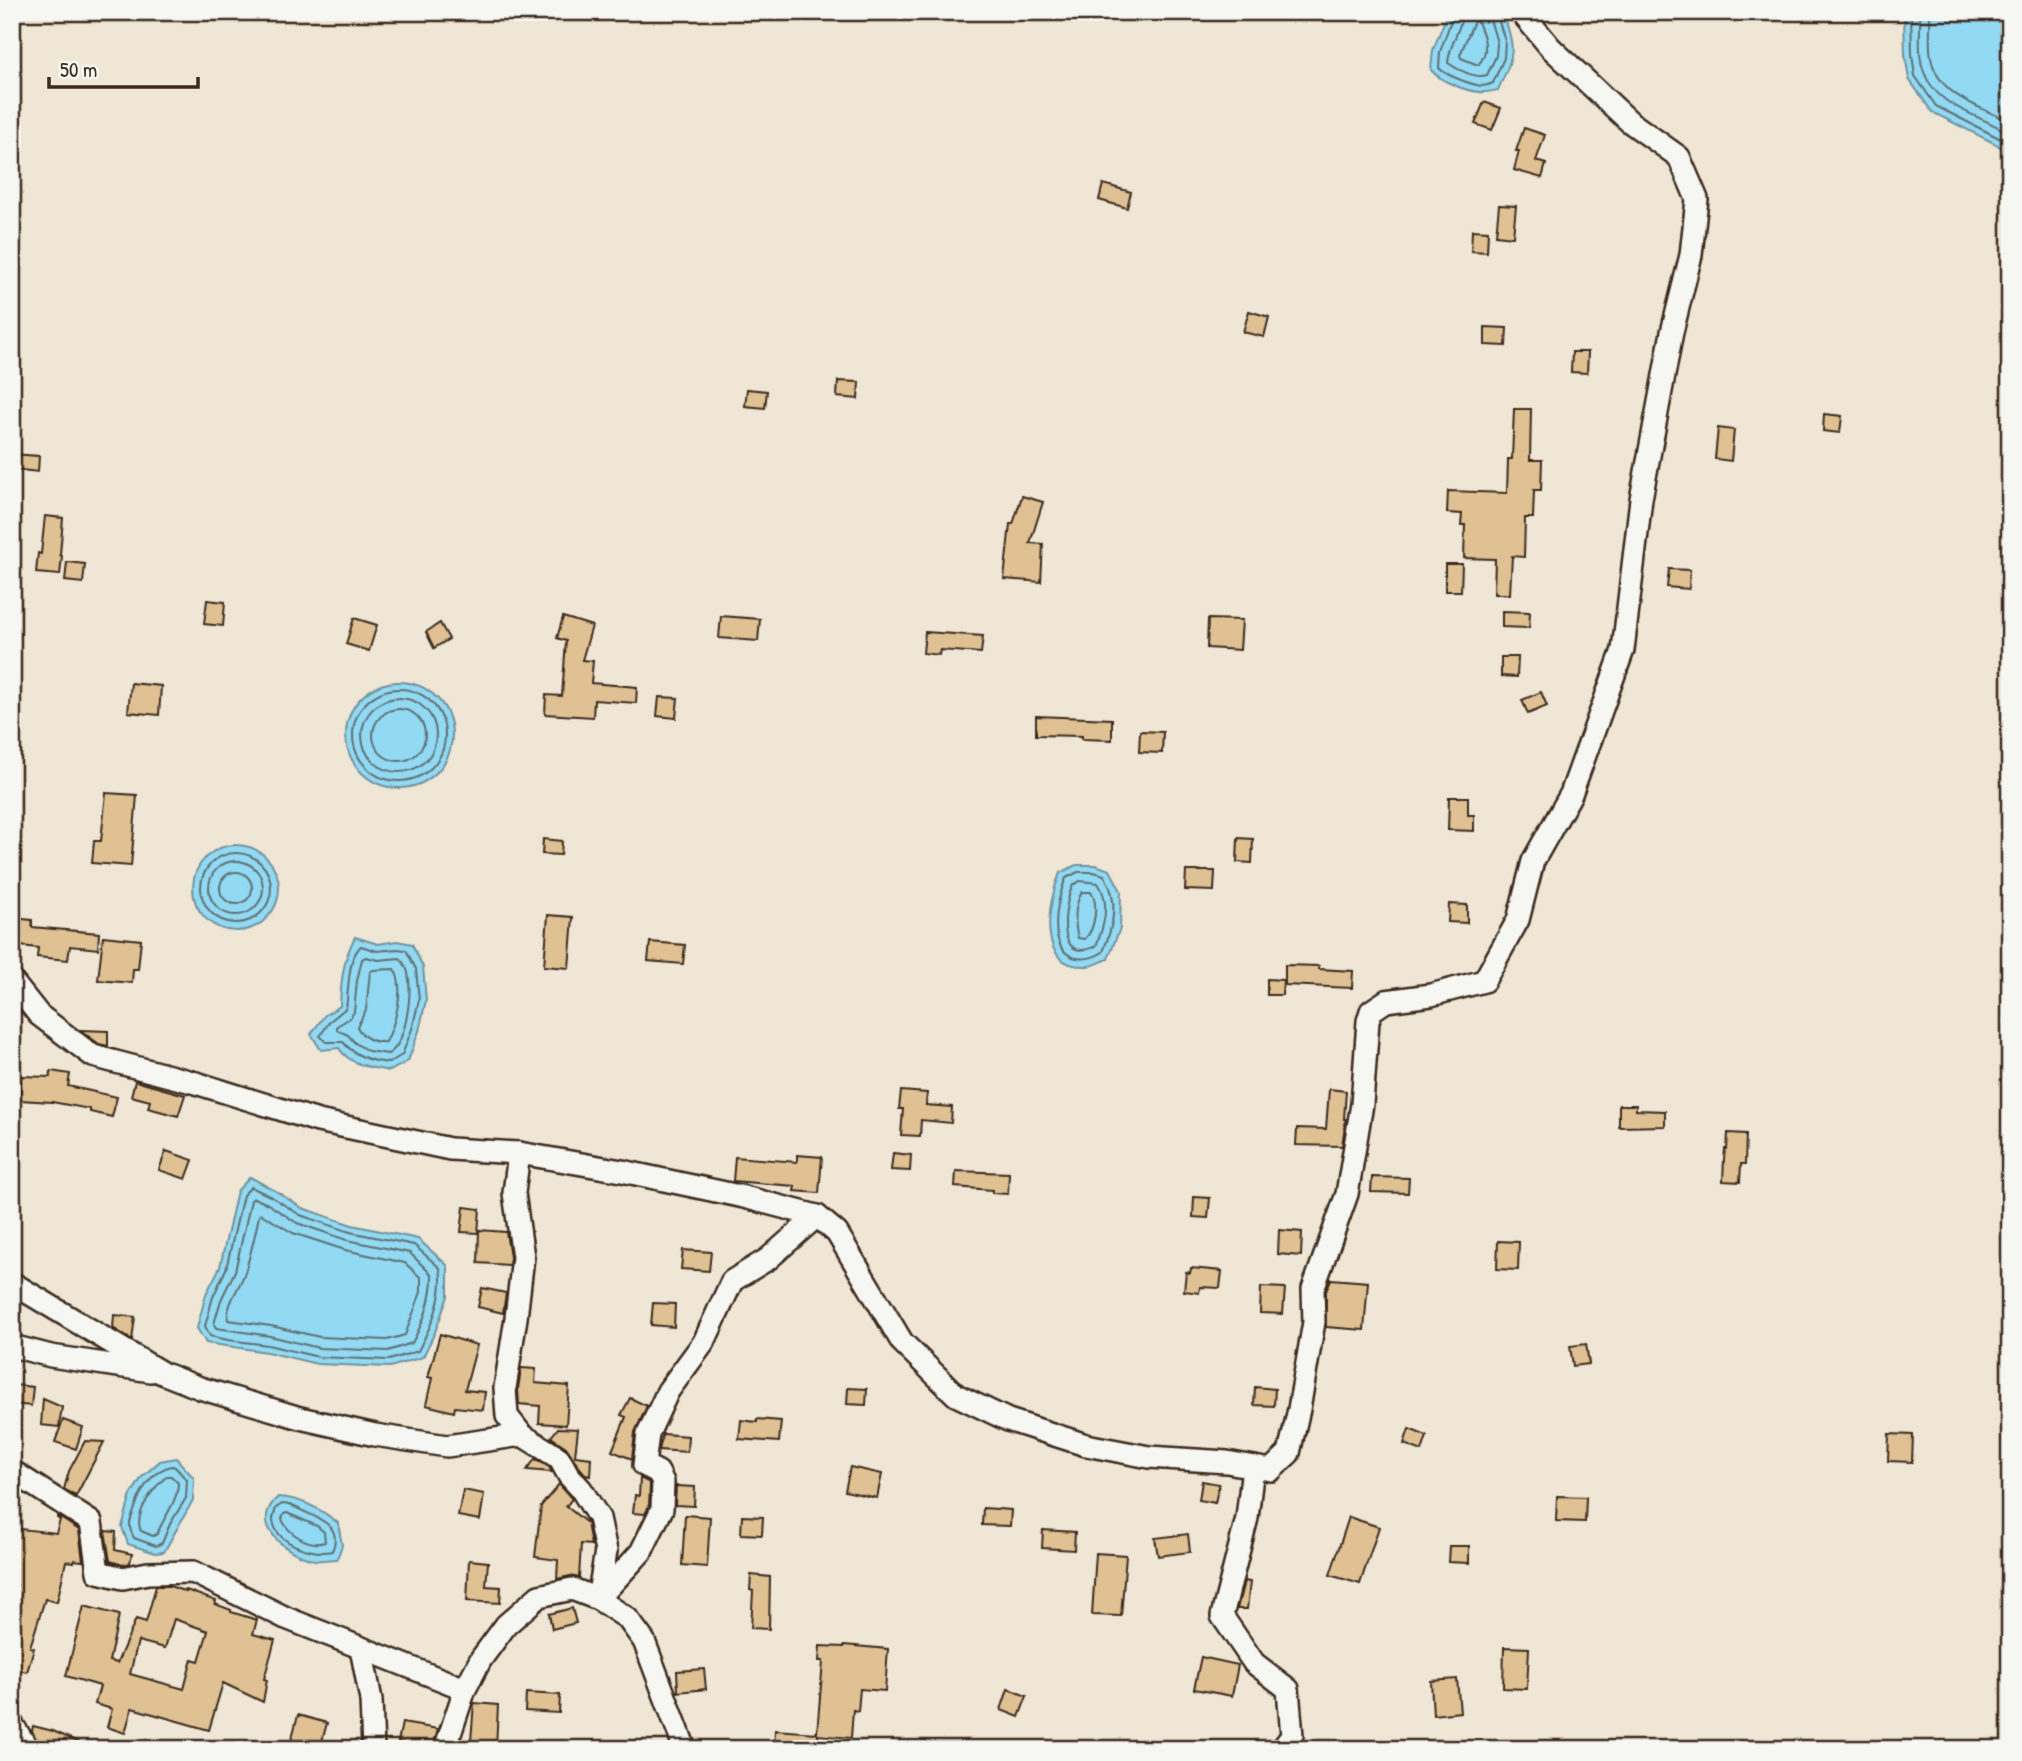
<svg xmlns="http://www.w3.org/2000/svg" width="2022" height="1761" font-family="'Patrick Hand',sans-serif">
<style>
.water{fill:#92d9f3;stroke:#6f939e;stroke-width:2}
.lines{fill:none;stroke-linecap:round;stroke-linejoin:round}
.shore{stroke:#5e7073;stroke-width:2}
.building{fill:#dfc193;stroke:#3b2a1e;stroke-width:2;fill-rule:evenodd}
.street-casing{stroke:#3b2a1e;stroke-width:26}
.street{stroke:#f6f6f2;stroke-width:21}
</style>
<rect width="100%" height="100%" fill="#efe6d6"/>
<filter id="ink" filterUnits="userSpaceOnUse"><feTurbulence type="fractalNoise" baseFrequency=".0143" numOctaves="2"/><feDisplacementMap in="SourceGraphic" scale="14" xChannelSelector="R" yChannelSelector="G"/><feConvolveMatrix kernelMatrix="1 2 1 2 8 2 1 2 1" color-interpolation-filters="sRGB"/></filter>
<g filter="url(#ink)">
<!-- water -->
<g class="water">
<path d="M1448 12H1498L1504 16C1517 52 1513 56 1498 90 1492 91 1486 93 1480 92 1465 91 1440 81 1431 70L1433 50Z"/>
<path d="M1904 12H2010V154L1996 144 1932 112 1909 79 1905 55Z"/>
<circle cx="399" cy="735" r="53"/>
<circle cx="236" cy="888" r="43"/>
<path d="M1076 865H1095L1110 870 1121 891 1120 928 1108 959C1102 961 1094 966 1087 966 1035 969 1048 902 1060 873Z"/>
<path d="M355 937 378 944 397 941 412 944 423 967 426 1000 419 1031 408 1061 390 1071C372 1068 349 1065 339 1048L321 1050 311 1034 325 1015 340 1006C341 981 343 959 355 937Z"/>
<path d="M250 1177 276 1191 302 1208 352 1225 418 1239 448 1266V1296L435 1332 423 1357 390 1367 317 1364 267 1352 206 1343 197 1328 206 1294 220 1267 237 1191Z"/>
<path d="M176 1458 194 1478 193 1500 164 1552 155 1553 128 1544 122 1527 131 1495 142 1477 160 1461Z"/>
<path d="M278 1497C300 1498 321 1509 338 1523L342 1545 337 1559C330 1559 322 1561 315 1560 287 1555 247 1524 278 1497Z"/>
</g>
<g class="lines">
<!-- shore -->
<g class="shore">
<path d="M1454 12 1440 52 1439 68C1445 75 1472 85 1482 86 1487 86 1489 85 1493 83L1504 58 1505 41 1496 12"/>
<path d="M1463 12C1461 30 1449 45 1448 63 1458 70 1476 79 1487 75L1496 56 1497 43 1488 12"/>
<path d="M1911 12 1912 54 1915 76 1936 106 1999 138 2010 145"/>
<path d="M1920 12C1921 31 1917 54 1924 72 1937 109 1981 114 2010 134"/>
<path d="M1930 12C1931 30 1927 52 1934 68 1945 98 1984 108 2010 122"/>
<path d="M1474 21 1478 22C1485 38 1490 52 1478 65L1461 58 1460 55Z"/>
<circle cx="399" cy="735" r="46"/>
<circle cx="399" cy="735" r="37"/>
<circle cx="399" cy="735" r="26"/>
<circle cx="236" cy="888" r="35"/>
<circle cx="236" cy="888" r="27"/>
<path d="M1078 872H1094L1104 875C1120 900 1113 926 1103 952 1095 957 1087 960 1077 958 1045 952 1057 898 1066 878Z"/>
<circle cx="236" cy="888" r="16"/>
<path d="M1080 881 1098 883C1111 902 1104 926 1096 946 1055 966 1063 906 1073 885Z"/>
<path d="M1082 892H1091C1099 904 1095 929 1085 939L1078 938C1074 923 1074 905 1082 892Z"/>
<path d="M361 946 377 951 397 949 406 950 416 969 419 1000 412 1029 402 1055 389 1063C370 1061 355 1056 343 1042H326L320 1036 330 1021 346 1008C349 991 347 958 361 946Z"/>
<path d="M366 957 378 960 400 958C403 962 407 967 408 973 412 993 407 1044 388 1054L368 1051 355 1043 348 1035 337 1030V1026L350 1018 354 1012 357 981 362 959Z"/>
<path d="M394 969C406 987 395 1024 386 1042 374 1043 363 1038 357 1027L366 1010 370 972 373 970Z"/>
<path d="M251 1187 272 1197 300 1215 350 1232 414 1245 440 1268C445 1297 431 1326 418 1351L389 1360 318 1357 268 1345 228 1340 210 1336 205 1326 213 1297 226 1269 243 1195Z"/>
<path d="M254 1198 268 1204 297 1223 347 1240 410 1253 432 1275C432 1300 424 1321 412 1343L388 1351 319 1348 270 1336 216 1328 214 1324 221 1300 235 1271 251 1200Z"/>
<path d="M261 1214 293 1233 345 1250 405 1263 421 1278V1292L405 1335 387 1340 320 1337 271 1326 228 1320C226 1303 240 1288 245 1272 251 1254 255 1235 259 1216Z"/>
<path d="M172 1466 175 1467 187 1480 186 1498 170 1524 162 1543 156 1546 134 1538C133 1536 130 1530 130 1527 129 1522 132 1516 134 1511 140 1492 151 1470 172 1466Z"/>
<path d="M167 1476H171L178 1483C178 1501 164 1517 157 1534L153 1536 141 1531C133 1514 154 1487 167 1476Z"/>
<path d="M282 1504C290 1504 295 1507 303 1511 321 1519 343 1527 332 1551 313 1556 274 1543 273 1519 273 1517 276 1509 276 1508Z"/>
<path d="M287 1513 317 1526 324 1532 325 1542C309 1547 288 1534 282 1519L284 1514Z"/>
</g>
</g>
<!-- building -->
<g class="building">
<path d="M1484 102 1501 108 1492 130 1475 124Z"/>
<path d="M1524 128 1545 135 1536 161 1546 164 1542 178 1514 170 1519 151H1516Z"/>
<path d="M1103 184 1131 192 1127 208 1099 200Z"/>
<path d="M1499 205 1516 206 1513 237 1496 235Z"/>
<path d="M1472 230 1488 231 1487 252 1471 251Z"/>
<path d="M1249 311 1269 317 1264 337 1243 332Z"/>
<path d="M1485 327 1507 328 1506 346 1485 345Z"/>
<path d="M1572 352H1588L1587 373 1571 372Z"/>
<path d="M838 381 859 382 858 399 837 397Z"/>
<path d="M747 389 767 391 765 408 745 406Z"/>
<path d="M1514 409H1531L1530 460H1542L1541 490H1534L1533 518H1525L1524 557 1512 556 1510 594H1494L1495 559 1464 558 1465 525H1461L1462 514 1447 513 1448 491 1507 493 1508 459H1512Z"/>
<path d="M1824 414 1842 416 1840 433 1823 431Z"/>
<path d="M1718 428 1734 430 1731 461 1715 459Z"/>
<path d="M12 454 39 456 38 472 12 469Z"/>
<path d="M1022 496 1043 502 1030 543 1043 544 1041 582 1004 579 1010 524H1013Z"/>
<path d="M45 516 63 518 60 555 62 556 60 575 36 573 38 553 41 554Z"/>
<path d="M67 562 85 564 83 583 65 581Z"/>
<path d="M1445 564H1462L1461 591H1445Z"/>
<path d="M1669 569 1690 570 1689 589 1667 587Z"/>
<path d="M207 600 225 602 223 626 204 624Z"/>
<path d="M1502 611 1530 612 1529 628 1502 627Z"/>
<path d="M721 616 760 619 758 641 719 638Z"/>
<path d="M563 617 592 626 582 660 593 661 591 683 637 687 636 703 594 700 593 717 545 714 546 695 562 696 566 641 557 638Z"/>
<path d="M354 618 377 625 369 651 346 644Z"/>
<path d="M1208 619 1242 620 1240 650 1207 648Z"/>
<path d="M440 623 449 639 434 648 426 632Z"/>
<path d="M925 632 983 636 981 653 940 650 939 655 923 653Z"/>
<path d="M1501 657H1518L1517 677 1501 676Z"/>
<path d="M131 683 161 686 159 715 128 712Z"/>
<path d="M1541 692 1547 706 1528 714 1522 700Z"/>
<path d="M659 697 678 698 676 718 657 716Z"/>
<path d="M1036 716 1112 719V740L1082 739V736L1036 735Z"/>
<path d="M1140 731 1163 732 1162 753 1139 752Z"/>
<path d="M106 793 137 795 131 866 92 863 94 841H101Z"/>
<path d="M1449 797H1468V815H1474V831L1448 830Z"/>
<path d="M1238 838 1253 839 1252 863 1237 862Z"/>
<path d="M543 839 562 841 561 855 542 854Z"/>
<path d="M1186 871H1215L1214 891 1185 890Z"/>
<path d="M1449 904 1467 905V923L1448 922Z"/>
<path d="M548 915 573 917 569 968 544 966Z"/>
<path d="M12 918 32 920V927L99 933 98 949 70 946 68 960 37 957 38 948 12 945Z"/>
<path d="M103 936 141 940 138 969H133L132 983 98 980Z"/>
<path d="M650 942 685 945 683 964 648 961Z"/>
<path d="M1285 965 1319 966V969L1353 971 1352 988 1285 985Z"/>
<path d="M1267 979 1283 980 1282 995H1267Z"/>
<path d="M80 1030 108 1031V1046L99 1044Z"/>
<path d="M51 1071 70 1074 68 1086 117 1097 112 1117 90 1112V1109L52 1102 20 1100 21 1076 50 1077Z"/>
<path d="M135 1081 185 1095 178 1116 148 1108 150 1101 131 1096Z"/>
<path d="M1329 1089 1346 1091 1344 1119H1346L1342 1146 1296 1145 1297 1128 1326 1129Z"/>
<path d="M901 1091 927 1093 926 1105 952 1107 951 1123 921 1120 920 1136 901 1135 903 1109H899Z"/>
<path d="M1619 1105H1636V1110L1665 1111V1126L1619 1127Z"/>
<path d="M1728 1133 1746 1134 1745 1164H1741L1740 1182 1723 1181 1724 1159 1725 1149H1727Z"/>
<path d="M166 1151 193 1160 186 1179 159 1170Z"/>
<path d="M893 1153 911 1155 910 1171 891 1170Z"/>
<path d="M797 1155 822 1157 819 1193 794 1191 795 1186 733 1181 735 1157 797 1162Z"/>
<path d="M956 1171 1009 1173 1008 1194 992 1193V1190L955 1187Z"/>
<path d="M1372 1177 1409 1178 1408 1193 1371 1192Z"/>
<path d="M1194 1197 1210 1198 1208 1218 1193 1217Z"/>
<path d="M464 1207 480 1209 478 1233 461 1232Z"/>
<path d="M479 1230 506 1232 510 1257 509 1265 478 1263Z"/>
<path d="M1279 1230 1302 1232 1301 1256 1278 1254Z"/>
<path d="M1498 1241 1519 1242 1518 1270 1497 1269Z"/>
<path d="M683 1250 711 1252 709 1271 681 1269Z"/>
<path d="M1191 1268 1222 1271 1220 1288 1200 1287 1199 1293 1184 1291 1186 1272 1190 1273Z"/>
<path d="M1331 1279 1368 1282 1364 1330 1326 1327V1291Z"/>
<path d="M1261 1287 1285 1288 1283 1314 1260 1313Z"/>
<path d="M482 1288 506 1293 503 1313 478 1307Z"/>
<path d="M653 1303 675 1304 674 1327 651 1325Z"/>
<path d="M114 1315 135 1317 132 1340 113 1328Z"/>
<path d="M440 1334 477 1345 465 1390 485 1392 483 1410 455 1407 454 1412 426 1405 432 1378 428 1377Z"/>
<path d="M1586 1344 1589 1364 1573 1366 1570 1346Z"/>
<path d="M521 1368 536 1369 535 1383 569 1386 566 1425 539 1423 540 1406 519 1404 518 1389Z"/>
<path d="M15 1385 33 1387 31 1406 13 1404Z"/>
<path d="M1255 1387 1275 1389 1274 1406 1254 1405Z"/>
<path d="M848 1388 867 1389 866 1405 847 1404Z"/>
<path d="M630 1398 647 1406 635 1432 632 1459 612 1451 626 1417 621 1415Z"/>
<path d="M43 1399 62 1407 59 1427 41 1425Z"/>
<path d="M757 1419 781 1421 779 1442 739 1439 741 1420 757 1422Z"/>
<path d="M63 1420 83 1427 76 1449 55 1442Z"/>
<path d="M558 1428 578 1429 575 1456 591 1458 590 1476 586 1475 580 1468 566 1447 551 1437Z"/>
<path d="M1409 1429 1427 1436 1422 1451 1404 1444Z"/>
<path d="M663 1434 688 1436 687 1452 659 1450Z"/>
<path d="M1889 1434 1913 1435 1912 1462 1888 1461Z"/>
<path d="M85 1441 104 1442 76 1496 64 1489 69 1471Z"/>
<path d="M535 1459 549 1467 552 1472 527 1470Z"/>
<path d="M850 1467 882 1474 877 1498 845 1491Z"/>
<path d="M640 1478 648 1482 650 1485 649 1506 645 1514 633 1513 635 1495 639 1496Z"/>
<path d="M1202 1481 1219 1484 1215 1503 1199 1500Z"/>
<path d="M559 1484 572 1499 566 1506 587 1523 591 1545 581 1544 579 1578 570 1576 557 1579 558 1560 535 1557 541 1506Z"/>
<path d="M676 1486 695 1487 694 1506 675 1505Z"/>
<path d="M463 1490 484 1494 480 1520 458 1516Z"/>
<path d="M1557 1496 1586 1497 1585 1522 1556 1521Z"/>
<path d="M983 1508 1011 1510 1010 1526 982 1525Z"/>
<path d="M685 1515 710 1517 707 1567 682 1565Z"/>
<path d="M57 1516 79 1530 83 1561 74 1560V1562L66 1561 57 1602 45 1599 30 1647 34 1648 27 1672 12 1668V1601L17 1585 12 1584V1528L56 1533 60 1520 57 1518Z"/>
<path d="M742 1516 763 1517 762 1535 741 1534Z"/>
<path d="M1349 1517 1379 1527 1360 1584 1330 1575Z"/>
<path d="M1043 1530 1075 1532 1074 1550 1042 1548Z"/>
<path d="M105 1531 116 1532 115 1550 132 1554 130 1563 123 1565 110 1561Z"/>
<path d="M1188 1534 1190 1552 1158 1556 1155 1538Z"/>
<path d="M1449 1546H1469V1563L1448 1562Z"/>
<path d="M1096 1553 1126 1555 1121 1616 1092 1615Z"/>
<path d="M469 1560 488 1562 486 1586 501 1587 500 1603 467 1601Z"/>
<path d="M751 1575 770 1577 769 1629 751 1628 753 1591 750 1590Z"/>
<path d="M1244 1581 1250 1582 1247 1609H1237Z"/>
<path d="M156 1586H170L186 1592V1590L216 1601 215 1604 231 1610V1612L257 1620 253 1634 275 1640 264 1679 267 1680 263 1702 223 1683 209 1730 132 1708 125 1733 107 1727 112 1709 95 1704 100 1686 66 1676 84 1606 119 1615 109 1661 117 1663 136 1619 146 1622ZM174 1619 208 1631 199 1661 192 1659 184 1689 130 1674 138 1641 165 1648Z"/>
<path d="M572 1608 576 1623 552 1629 549 1614Z"/>
<path d="M844 1645 888 1649 885 1691 860 1689 858 1711 853 1710 851 1738 818 1735 817 1749 774 1747 775 1730 817 1733 823 1661H819L820 1646 844 1647Z"/>
<path d="M1504 1647 1529 1648 1527 1689 1503 1688Z"/>
<path d="M1201 1657 1238 1665 1232 1696 1194 1689Z"/>
<path d="M704 1669 706 1689 678 1692 677 1671Z"/>
<path d="M1457 1679 1460 1712 1433 1715 1431 1681Z"/>
<path d="M1008 1689 1027 1696 1019 1717 1001 1710Z"/>
<path d="M526 1693 560 1695 559 1713 525 1711Z"/>
<path d="M474 1703 498 1705 496 1749H459L462 1739 471 1741Z"/>
<path d="M298 1715 327 1723 320 1749H289Z"/>
<path d="M402 1723 438 1729 432 1749H413V1745L398 1742Z"/>
<path d="M33 1726 53 1731 94 1749H41L32 1731Z"/>
</g>
<g class="lines">
<!-- street casing -->
<g class="street-casing">
<g id="street">
<path d="M12 981 39 1015 93 1056 196 1083 318 1121 450 1149 519 1153 622 1171 744 1197 817 1216 837 1233 902 1342 956 1395 1008 1420 1086 1445 1149 1457 1227 1462 1271 1470 1289 1453 1299 1409 1314 1322 1313 1289 1347 1194 1362 1104 1368 1021 1371 1011 1386 1001 1431 995 1484 981 1518 920 1533 861 1571 794 1623 650 1641 499 1672 332 1691 255 1697 199 1679 157 1630 122 1551 48 1521 12"/>
<path d="M519 1153 514 1193 523 1257 516 1318 505 1388 507 1416 522 1435 559 1458 569 1476 581 1489 599 1518 606 1551 598 1599"/>
<path d="M12 1283 162 1373 200 1388 300 1418 375 1435 447 1446 522 1435"/>
<path d="M12 1346 51 1356 151 1371"/>
<path d="M1253 1467 1247 1518 1222 1616 1254 1663 1288 1689 1292 1736 1282 1749"/>
<path d="M12 1471 91 1522 98 1572 123 1578 148 1573 193 1572 286 1618 465 1689 445 1749"/>
<path d="M598 1599 641 1552 662 1509 663 1482 658 1472 644 1465 648 1434 668 1391 704 1342 732 1281 768 1259 817 1216"/>
<path d="M361 1648 371 1700 373 1749"/>
<path d="M465 1689 481 1659 506 1625 539 1596 572 1589 598 1599 627 1618 644 1641 685 1749"/>
<path d="M12 1724 28 1749"/>
</g>
</g>
<!-- street -->
<use href="#street" class="street"/>
</g>
</g>
<!-- margin -->
<rect width="2022" height="1761" fill="none" stroke="#f6f6f2" stroke-width="42"/>
<rect x="21" y="21" width="1980" height="1719" fill="none" stroke="#3b2a1e" stroke-width="2.5" filter="url(#ink)"/>
<!-- scale -->
<path d="M49 77v10h149v-10" fill="none" stroke="#3b2a1e" stroke-width="3.5"/>
<text x="60" y="77" font-size="21" fill="#3b2a1e" stroke="#f6f6f2" stroke-width="5" paint-order="stroke">50 m</text>
</svg>
